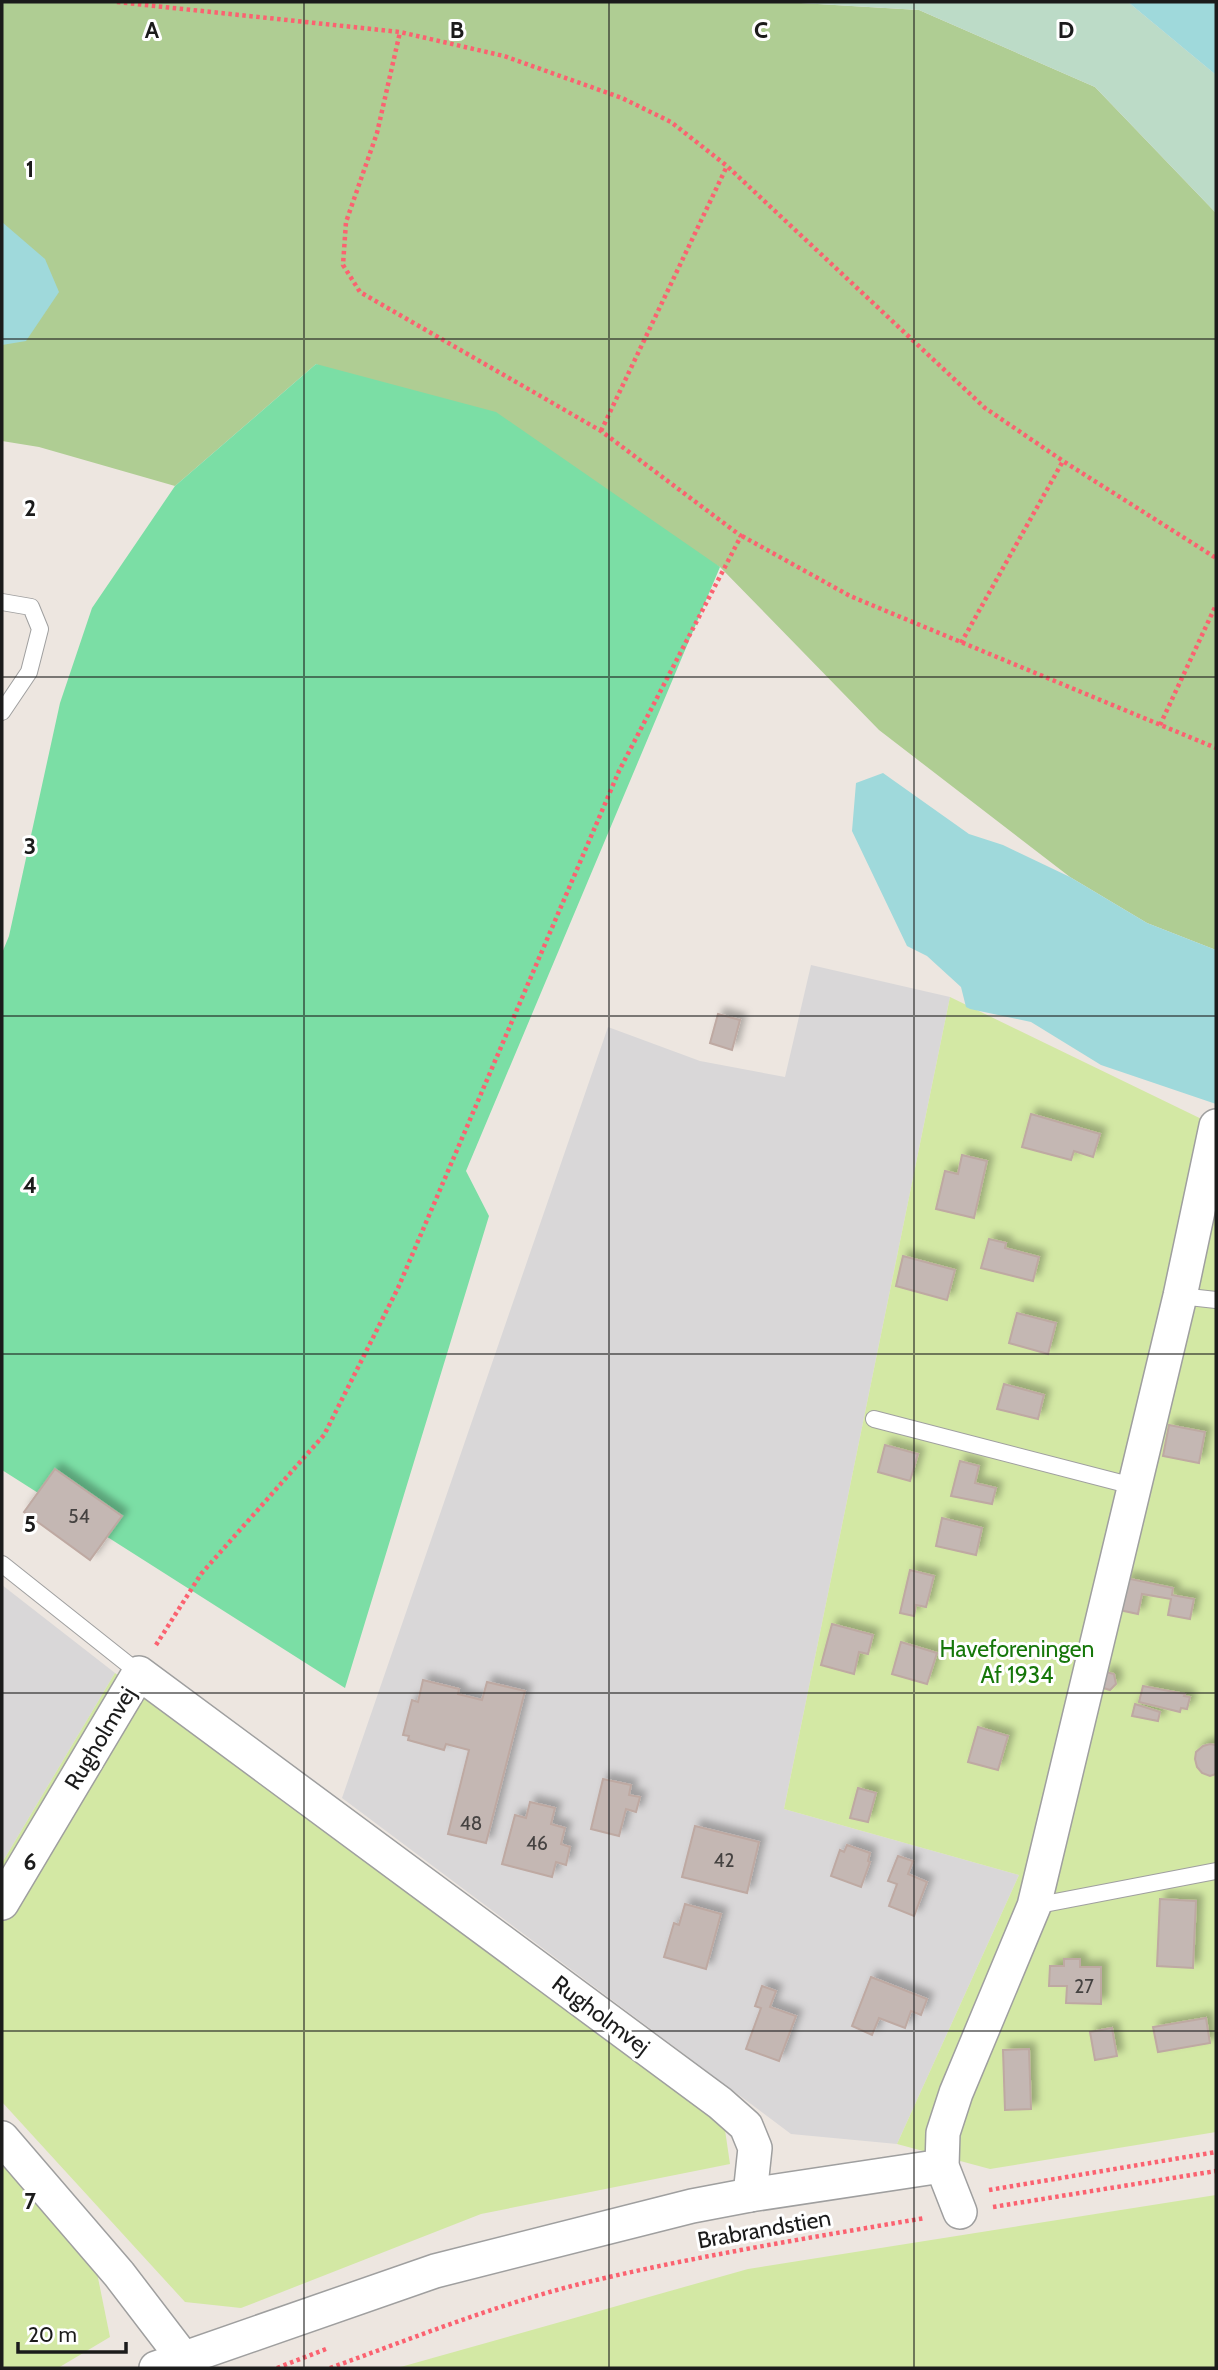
<svg xmlns="http://www.w3.org/2000/svg" width="1218" height="2370" font-family="Cabin,sans-serif">
<style>
.residential{fill:#d9d7d8}
.grass{fill:#d3e8a4}
.forest{fill:#afcd93}
.wetland{fill:#bcdbc7}
.pitch{fill:#7bdea5}
.water{fill:#9fd9db}
.building{fill:#c4b7b3;stroke:#bea9a2;stroke-width:2;filter:url(#shadow)}
.lines{fill:none;stroke-linecap:round;stroke-linejoin:round}
.service-casing{stroke:#9f9f9f;stroke-width:18}
.minor-casing{stroke:#9f9f9f;stroke-width:36}
.path{stroke:#fb6270;stroke-width:4.5;stroke-dasharray:3.5 3.5;stroke-linecap:butt}
.service{stroke:#fff;stroke-width:16}
.minor{stroke:#fff;stroke-width:33}
.grid{fill:none;stroke:#1b1b1b;stroke-width:2;stroke-opacity:0.55}
.labels{text-anchor:middle;stroke-width:6;stroke-linejoin:round;paint-order:stroke}
.number-label{font-size:19px;fill:#454241}
.park-label{font-size:23px;fill:#16770a;stroke:#fff}
.street-label{font-size:23px;fill:#1b1b1b;stroke:#fff}
.grid-label{font-size:23px;text-anchor:middle;font-weight:bold;fill:#1b1b1b;stroke:#fff;stroke-width:6;stroke-linejoin:round;paint-order:stroke}
</style>
<defs>
<filter id="shadow"><feDropShadow dx="6" dy="-6" stdDeviation="3.5" flood-color="#0004"/></filter>
</defs>
<rect width="100%" height="100%" fill="#ede6e0"/>
<!-- residential -->
<g class="residential">
<path d="M811 965 950 997 784 1809 1019 1875 897 2144 791 2134 342 1798 608 1027 700 1061 785 1077Z"/>
<path d="M2 1585 115 1673 2 1863Z"/>
</g>
<!-- grass -->
<g class="grass">
<path d="M950 997 1216 1126V2132L990 2169 897 2144 1019 1875 784 1809Z"/>
<path d="M115 1673 724 2123 730 2164 481 2214 241 2308 185 2302 2 2102V1863Z"/>
<path d="M2 2158 95 2263 110 2337 58 2368H2Z"/>
<path d="M1216 2195V2368H397L748 2269Z"/>
</g>
<!-- forest -->
<path class="forest" d="M2 2H784L919 10 1095 87 1216 213V950L1147 923 1070 877 879 730 720 567 316 364 175 486 39 447 2 441Z"/>
<!-- wetland -->
<path class="wetland" d="M784 2H1128L1216 75V213L1095 87 919 10Z"/>
<!-- pitch -->
<path class="pitch" d="M316 364 496 412 720 567 466 1171 489 1216 345 1688 2 1470V953L9 936 60 703 92 608 175 486Z"/>
<!-- water -->
<g class="water">
<path d="M1128 2H1216V75Z"/>
<path d="M2 222 45 259 59 292 26 341 2 345Z"/>
<path d="M883 773 969 834 1003 845 1070 877 1147 923 1216 950V1104L1101 1065 1031 1022 970 1009 966 1007 961 987 927 956 907 946 852 831 856 783Z"/>
</g>
<!-- building -->
<g class="building">
<path d="M718 1014 740 1020 732 1050 710 1043Z"/>
<path d="M1031 1114 1100 1134 1093 1157 1074 1151 1071 1160 1022 1147Z"/>
<path d="M962 1155 987 1161 974 1218 936 1209 945 1171 958 1174Z"/>
<path d="M989 1239 1006 1243 1005 1248 1039 1257 1033 1281 981 1268Z"/>
<path d="M903 1256 955 1270 947 1300 896 1286Z"/>
<path d="M1017 1313 1056 1323 1048 1354 1009 1343Z"/>
<path d="M1004 1384 1044 1395 1038 1419 997 1409Z"/>
<path d="M1169 1425 1205 1432 1199 1463 1163 1456Z"/>
<path d="M885 1445 918 1454 910 1481 878 1472Z"/>
<path d="M960 1461 979 1466 975 1483 996 1488 992 1504 951 1496Z"/>
<path d="M55 1469 122 1516 90 1560 24 1512Z"/>
<path d="M942 1518 982 1528 976 1555 936 1546Z"/>
<path d="M910 1570 934 1576 926 1607 916 1605 914 1616 900 1613Z"/>
<path d="M1126 1578 1173 1588 1172 1595 1194 1599 1190 1619 1168 1615 1171 1599 1142 1594 1138 1614 1119 1610Z"/>
<path d="M832 1624 873 1635 868 1654 859 1652 854 1674 821 1665Z"/>
<path d="M901 1642 937 1653 927 1684 892 1674Z"/>
<path d="M1106 1672 1114 1674 1116 1684 1110 1690 1100 1687Z"/>
<path d="M423 1680 459 1689 458 1694 482 1700 487 1682 525 1691 486 1843 448 1834 469 1750 446 1744 444 1750 408 1740 409 1736 403 1735 412 1700 418 1702Z"/>
<path d="M1143 1686 1185 1694 1184 1696 1190 1697 1187 1709 1181 1708 1180 1712 1139 1702Z"/>
<path d="M1135 1704 1160 1712 1158 1721 1132 1716Z"/>
<path d="M978 1727 1008 1736 998 1770 968 1762Z"/>
<path d="M1210 1744 1216 1745V1774L1210 1776 1202 1773 1197 1767 1195 1759 1196 1752 1203 1746Z"/>
<path d="M603 1779 631 1785 629 1795 640 1797 636 1812 626 1809 619 1836 591 1829Z"/>
<path d="M858 1788 876 1793 868 1822 850 1818Z"/>
<path d="M530 1802 555 1808 551 1824 565 1828 561 1844 570 1847 566 1865 556 1862 552 1877 502 1864 515 1815 526 1818Z"/>
<path d="M695 1826 759 1842 747 1893 682 1877Z"/>
<path d="M847 1845 870 1853 868 1861 870 1862 861 1887 831 1876 840 1850 844 1852Z"/>
<path d="M898 1856 913 1861 908 1874 927 1882 914 1916 889 1906 897 1884 888 1881Z"/>
<path d="M1160 1899 1196 1901 1193 1968 1157 1966Z"/>
<path d="M685 1904 721 1914 706 1969 664 1957 674 1923 679 1925Z"/>
<path d="M1064 1959H1080V1967H1101V2004L1066 2003 1067 1986H1049L1050 1966H1064Z"/>
<path d="M871 1977 927 1999 921 2015 911 2011 905 2028 879 2018 872 2035 852 2026Z"/>
<path d="M762 1986 776 1991 770 2007 796 2016 779 2061 746 2049 761 2008 755 2006Z"/>
<path d="M1206 2018 1210 2043 1158 2052 1153 2027Z"/>
<path d="M1112 2028 1117 2056 1095 2060 1090 2032Z"/>
<path d="M1029 2049 1031 2109 1005 2110 1003 2050Z"/>
</g>
<g class="lines">
<!-- service casing -->
<g class="service-casing">
<g id="service">
<path d="M2 602 31 607 40 629 29 672 2 712"/>
<path d="M1180 1296 1216 1300"/>
<path d="M874 1419 1133 1486"/>
<path d="M2 1564 139 1673"/>
<path d="M1034 1906 1216 1871"/>
</g>
</g>
<!-- minor casing -->
<g class="minor-casing">
<g id="minor">
<path d="M2 1903 139 1673 720 2103 746 2126 755 2148 750 2195"/>
<path d="M2 2138 119 2274 184 2359"/>
<path d="M960 2212 942 2166 943 2133 956 2093 1034 1906 1180 1296 1216 1126"/>
<path d="M156 2368 435 2271 692 2206 750 2195 942 2166"/>
</g>
</g>
<!-- path -->
<g class="path">
<path d="M117 2 400 32 504 56 622 98 671 122 727 166 985 408 1063 461 1216 558"/>
<path d="M601 431 727 166"/>
<path d="M742 536 850 596 1216 748"/>
<path d="M961 643 1063 461"/>
<path d="M1160 725 1216 605"/>
<path d="M156 1645 201 1574 324 1435 398 1288 619 771 741 536 601 431 360 292 343 265 346 222 377 133 400 32"/>
<path d="M989 2190 1216 2152"/>
<path d="M993 2207 1216 2171"/>
<path d="M277 2368 326 2349"/>
<path d="M330 2368C416 2337 503 2302 592 2281 702 2255 814 2237 925 2218"/>
</g>
<!-- service -->
<use href="#service" class="service"/>
<!-- minor -->
<use href="#minor" class="minor"/>
</g>
<!-- grid -->
<path class="grid" d="M304 2V2368M609 2V2368M914 2V2368M2 339H1216M2 677H1216M2 1016H1216M2 1354H1216M2 1693H1216M2 2031H1216"/>
<g class="labels">
<!-- number labels -->
<g class="number-label">
<text x="79" y="1523">54</text>
<text x="471" y="1830">48</text>
<text x="537" y="1850">46</text>
<text x="724" y="1867">42</text>
<text x="1084" y="1993">27</text>
</g>
<!-- park labels -->
<g class="park-label">
<text x="1017" y="1657">Haveforeningen<tspan x="1017" dy="26">Af 1934</tspan></text>
</g>
<!-- street labels -->
<g class="street-label">
<text transform="translate(100 1738) rotate(-59)" y="8">Rugholmvej</text>
<text transform="translate(601 2015) rotate(37)" y="8">Rugholmvej</text>
<text transform="translate(764 2229) rotate(-10)" y="8">Brabrandstien</text>
</g>
</g>
<g class="grid-label">
<text x="152" y="38">A</text>
<text x="457" y="38">B</text>
<text x="761" y="38">C</text>
<text x="1066" y="38">D</text>
<text x="30" y="177">1</text>
<text x="30" y="516">2</text>
<text x="30" y="854">3</text>
<text x="30" y="1193">4</text>
<text x="30" y="1532">5</text>
<text x="30" y="1870">6</text>
<text x="30" y="2209">7</text>
</g>
<!-- border -->
<rect width="1218" height="2370" fill="none" stroke="#1b1b1b" stroke-width="7"/>
<!-- scale -->
<path d="M18 2342v10h108v-10" fill="none" stroke="#1b1b1b" stroke-width="3.5"/>
<text x="28" y="2342" font-size="21" fill="#1b1b1b" stroke="#ffffff" stroke-width="5" paint-order="stroke">20 m</text>
</svg>
